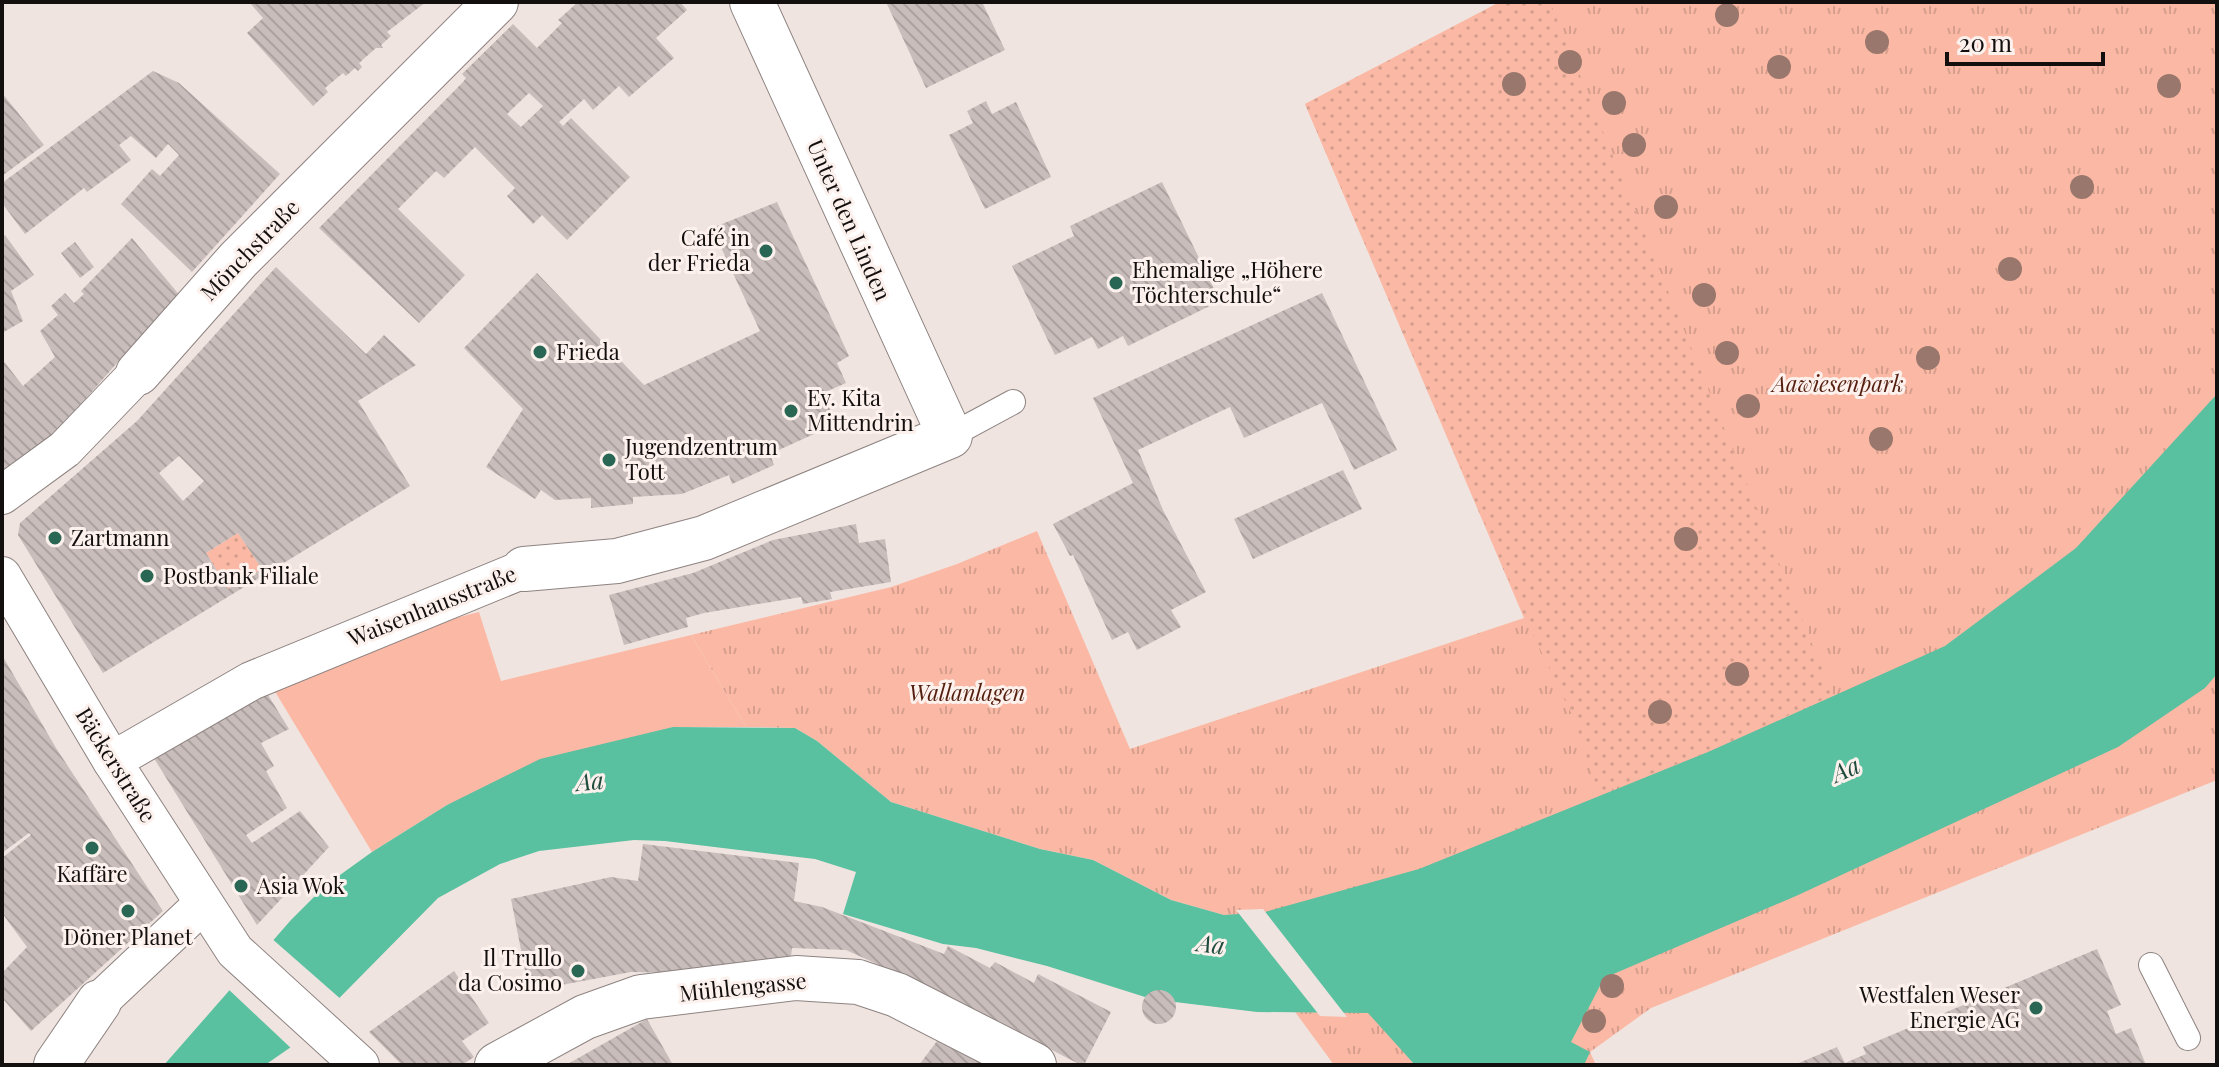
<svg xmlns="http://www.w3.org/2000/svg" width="2219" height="1067" font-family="'Playfair Display',serif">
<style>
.grass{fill:#fbb9a5}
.park{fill:url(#park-tufts)}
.garden{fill:url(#garden-dots)}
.water{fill:#59c0a0}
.pier{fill:#f0e4e0}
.building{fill:url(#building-back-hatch);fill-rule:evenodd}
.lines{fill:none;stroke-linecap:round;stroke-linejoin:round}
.service-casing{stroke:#8d8380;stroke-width:26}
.pedestrian-casing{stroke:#8d8380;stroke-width:40}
.minor-casing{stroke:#8d8380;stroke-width:46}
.service{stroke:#fff;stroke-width:24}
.pedestrian{stroke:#fff;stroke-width:38}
.minor{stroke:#fff;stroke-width:44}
.tree{fill:#9a776c}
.poi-dot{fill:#296754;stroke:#fdf1ed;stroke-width:3}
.labels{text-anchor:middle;stroke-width:6;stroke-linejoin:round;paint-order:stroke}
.street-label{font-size:22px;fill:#130f0e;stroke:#fdf1ed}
.poi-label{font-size:22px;fill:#130f0e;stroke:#fdf1ed;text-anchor:start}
.park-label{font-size:22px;font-style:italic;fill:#531e0e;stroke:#fdf1ed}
.water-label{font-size:24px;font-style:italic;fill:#1e4b3c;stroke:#fdf1ed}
</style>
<defs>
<pattern id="park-tufts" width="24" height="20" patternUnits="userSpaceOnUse" patternTransform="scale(2)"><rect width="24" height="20" fill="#fbb9a5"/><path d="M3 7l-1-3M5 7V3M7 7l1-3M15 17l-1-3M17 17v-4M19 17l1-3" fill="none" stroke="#d69e8d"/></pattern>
<pattern id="garden-dots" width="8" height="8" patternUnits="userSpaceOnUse" patternTransform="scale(2)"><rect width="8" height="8" fill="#fbb9a5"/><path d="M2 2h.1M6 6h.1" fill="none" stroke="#d69e8d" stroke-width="1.8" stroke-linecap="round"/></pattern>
<pattern id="building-back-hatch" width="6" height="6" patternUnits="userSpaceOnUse" patternTransform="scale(2)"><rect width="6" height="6" fill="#c8bdba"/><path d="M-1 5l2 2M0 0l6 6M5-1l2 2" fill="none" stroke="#aba19f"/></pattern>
</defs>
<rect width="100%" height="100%" fill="#f0e4e0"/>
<!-- grass -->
<path class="grass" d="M479 612 501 681 691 635 746 727H673L447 805 372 852 271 685 413 629Z"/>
<!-- park -->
<path class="park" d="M1500 2H2217V780L1651 1008 1590 1052 1596 1065H1334L1224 915 1171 900 1093 860 1040 849 891 802 817 741 795 728 746 727 691 635 891 587 957 564 1037 531 1130 749 1524 618 1305 104Z"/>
<!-- garden -->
<g class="garden">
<path d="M1500 2H1548L1555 14 1833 695 1708 752 1599 794 1575 721 1525 618 1305 104Z"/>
<path d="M238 533 262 569 228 589 206 553Z"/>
</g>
<!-- water -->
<path class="water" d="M2217 394V674L2205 688 2118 747 1796 896 1604 978 1571 1042 1590 1052 1584 1065H1415L1368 1013 1257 1012 1175 1002 1161 990 1145 997 1047 966 976 948 943 944 843 914 856 872 815 859 665 841 634 840 539 851 500 864 438 898 291 1047 265 1065H164L291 920 326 885 372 852 447 805 540 759 673 727 795 728 817 741 891 802 1040 849 1093 860 1171 900 1224 915 1265 912 1419 869 1708 752 1945 646 2076 548Z"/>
<!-- pier -->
<g class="pier">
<path d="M1263 909 1347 1017 1320 1016 1236 910Z"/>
<path d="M270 937 343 1001 293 1050 226 987Z"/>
</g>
<!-- building -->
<g class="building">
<path d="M249 2H426L387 32 391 36 381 45 383 48H376L359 63 362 67 358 71 355 68 346 76 343 73 325 88 328 92 313 106 247 33 263 18Z"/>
<path d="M578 2H680L687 10 656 38 674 58 629 97 619 86 593 110 584 99 559 122 563 126 571 118 630 177 567 240 542 215 533 224 507 196 515 188 475 147 444 178 436 171 398 209 465 275 419 323 319 228 463 82 466 78 462 74 513 24 537 48 562 23 558 20ZM529 93 543 106 521 127 507 114Z"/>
<path d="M886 2H982L1005 50 926 88Z"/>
<path d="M153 71 179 83 280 174 192 272 121 204 152 169 160 176 179 155 168 144 156 158 131 136 119 145 131 160 87 192 84 188 25 234 2 203V183Z"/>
<path d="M2 93 44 145 2 176Z"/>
<path d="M986 101 992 114 1016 102 1051 177 985 209 949 135 973 123 967 111Z"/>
<path d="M1162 182 1220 301 1128 346 1123 336 1098 349 1092 337 1055 355 1012 266 1074 236 1070 226Z"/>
<path d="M777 202 849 356 837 363 846 383 823 393 836 424 770 454 774 465 732 484 729 475 682 494 633 497V504L591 508V498L555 500 541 490 535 499 486 467 523 409 464 348 537 273 644 385 760 331 712 228Z"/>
<path d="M5 235 34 275 11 291 23 321 2 333V237Z"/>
<path d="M132 238 181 297 130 348 48 442 2 479V359L23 386 55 357 40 331 58 315 51 306 65 293 74 303 84 294 81 291Z"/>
<path d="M75 242 94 267 80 278 61 253Z"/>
<path d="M276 267 366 354 384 335 416 365 358 401 410 486 103 673 18 535 20 523 137 421ZM179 456 204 481 183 501 159 473ZM238 533 262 569 228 589 206 553Z"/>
<path d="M1322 293 1397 450 1354 470 1322 403 1244 438 1230 407 1138 450 1163 510 1206 592 1171 610 1181 627 1137 650 1128 632 1112 640 1073 555 1070 556 1053 524 1133 483 1093 398Z"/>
<path d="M1343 470 1362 509 1253 559 1234 519Z"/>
<path d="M856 524 859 543 885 539 891 582 830 592 832 599 803 604 801 597 704 613 686 618 688 627 624 645 609 595 693 573 773 540Z"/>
<path d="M2 655 56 748 163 911 31 1031 2 998V973L27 947 2 913V858L31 835 29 833 2 853Z"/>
<path d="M265 690 289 729 261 743 274 766 266 771 287 808 246 835 252 843 300 811 329 847 257 925 152 755Z"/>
<path d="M643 844 799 863 794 901 822 907 944 954 948 946 990 968 995 962 1034 983 1038 974 1111 1012 1084 1065H1081L937 991 846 950 792 948 790 965 734 974 631 972 529 991 511 899 611 877 638 881Z"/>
<path d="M2097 949 2121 1005 2107 1011 2116 1034 2131 1028 2146 1065H1794L1837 1047 1845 1063 1866 1054 1863 1047Z"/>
<path d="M454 971 489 1023 462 1041 474 1057 462 1065H402L369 1032Z"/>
<circle cx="1159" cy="1007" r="17"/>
<path d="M647 1019 673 1065H566Z"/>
<path d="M937 1041 985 1065H919Z"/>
</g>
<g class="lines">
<!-- service casing -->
<g class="service-casing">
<g id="service">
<path d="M950 436 1013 402"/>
<path d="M2151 965 2188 1038"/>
</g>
</g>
<!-- pedestrian casing -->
<g class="pedestrian-casing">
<g id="pedestrian">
<path d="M2 495 65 449 138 373"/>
<path d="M2 576 112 761 235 951 360 1065"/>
<path d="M112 761 251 681 524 569"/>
<path d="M99 1002 203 904"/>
</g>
</g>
<!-- minor casing -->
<g class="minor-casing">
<g id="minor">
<path d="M138 373 238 260 496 2"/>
<path d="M524 569 617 561 704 538 950 436 752 2"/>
<path d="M56 1065 99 1002"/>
<path d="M497 1065 585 1017 641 997 796 978 858 982 897 995 1034 1065"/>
</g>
</g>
<!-- service -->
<use href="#service" class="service"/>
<!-- pedestrian -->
<use href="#pedestrian" class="pedestrian"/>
<!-- minor -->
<use href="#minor" class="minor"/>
</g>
<!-- trees -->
<g class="tree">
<circle cx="1727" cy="15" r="12"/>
<circle cx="1877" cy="42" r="12"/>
<circle cx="1570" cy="62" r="12"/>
<circle cx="1779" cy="67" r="12"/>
<circle cx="1514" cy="84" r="12"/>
<circle cx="2169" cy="86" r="12"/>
<circle cx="1614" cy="103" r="12"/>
<circle cx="1634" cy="145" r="12"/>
<circle cx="2082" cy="187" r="12"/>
<circle cx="1666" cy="207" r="12"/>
<circle cx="2010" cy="269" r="12"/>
<circle cx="1704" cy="295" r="12"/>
<circle cx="1727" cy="353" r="12"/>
<circle cx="1928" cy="358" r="12"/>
<circle cx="1748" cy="406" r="12"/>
<circle cx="1881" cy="439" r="12"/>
<circle cx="1686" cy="539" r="12"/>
<circle cx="1737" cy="674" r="12"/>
<circle cx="1660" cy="712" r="12"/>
<circle cx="1612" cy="986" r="12"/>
<circle cx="1594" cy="1021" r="12"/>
</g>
<!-- markers -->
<g class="poi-dot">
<circle cx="766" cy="251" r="8"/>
<circle cx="1116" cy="283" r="8"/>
<circle cx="540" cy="352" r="8"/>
<circle cx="791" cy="411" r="8"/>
<circle cx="609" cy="460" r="8"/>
<circle cx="55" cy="538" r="8"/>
<circle cx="147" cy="576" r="8"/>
<circle cx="92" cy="848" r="8"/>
<circle cx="241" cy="886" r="8"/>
<circle cx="128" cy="911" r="8"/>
<circle cx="578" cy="971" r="8"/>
<circle cx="2036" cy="1008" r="8"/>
</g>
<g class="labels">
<!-- street labels -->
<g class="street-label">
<text transform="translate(849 220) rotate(66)" y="8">Unter den Linden</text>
<text transform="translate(250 250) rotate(-46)" y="8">Mönchstraße</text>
<text transform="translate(432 606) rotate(-22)" y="8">Waisenhausstraße</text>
<text transform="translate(116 765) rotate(58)" y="8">Bäckerstraße</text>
<text transform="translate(743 987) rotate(-6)" y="8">Mühlengasse</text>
</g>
<!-- poi labels -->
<g class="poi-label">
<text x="750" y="246" text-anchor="end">Café in<tspan x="750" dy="25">der Frieda</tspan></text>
<text x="1132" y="278">Ehemalige „Höhere<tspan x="1132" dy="25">Töchterschule“</tspan></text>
<text x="556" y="360">Frieda</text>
<text x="807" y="406">Ev. Kita<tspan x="807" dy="25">Mittendrin</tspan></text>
<text x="625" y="455">Jugendzentrum<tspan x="625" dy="25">Tott</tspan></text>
<text x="71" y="546">Zartmann</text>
<text x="163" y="584">Postbank Filiale</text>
<text x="92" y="882" text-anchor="middle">Kaffäre</text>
<text x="257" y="894">Asia Wok</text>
<text x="128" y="945" text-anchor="middle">Döner Planet</text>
<text x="562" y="966" text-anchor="end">Il Trullo<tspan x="562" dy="25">da Cosimo</tspan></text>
<text x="2020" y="1003" text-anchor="end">Westfalen Weser<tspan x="2020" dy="25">Energie AG</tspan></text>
</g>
<!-- park labels -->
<g class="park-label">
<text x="1838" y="392">Aawiesenpark</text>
<text x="967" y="701">Wallanlagen</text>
</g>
<!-- water labels -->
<g class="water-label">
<text transform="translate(1846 770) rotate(-24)" y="8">Aa</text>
<text transform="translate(590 782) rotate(-5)" y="8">Aa</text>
<text transform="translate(1211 945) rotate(7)" y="8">Aa</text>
</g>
</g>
<!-- border -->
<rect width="2219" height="1067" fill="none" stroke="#130f0e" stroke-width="8"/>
<!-- scale -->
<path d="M1947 52v12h156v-12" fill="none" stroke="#130f0e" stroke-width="4"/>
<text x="1959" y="52" font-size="24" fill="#130f0e" stroke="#fdf1ed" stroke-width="6" paint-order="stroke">20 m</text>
</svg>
